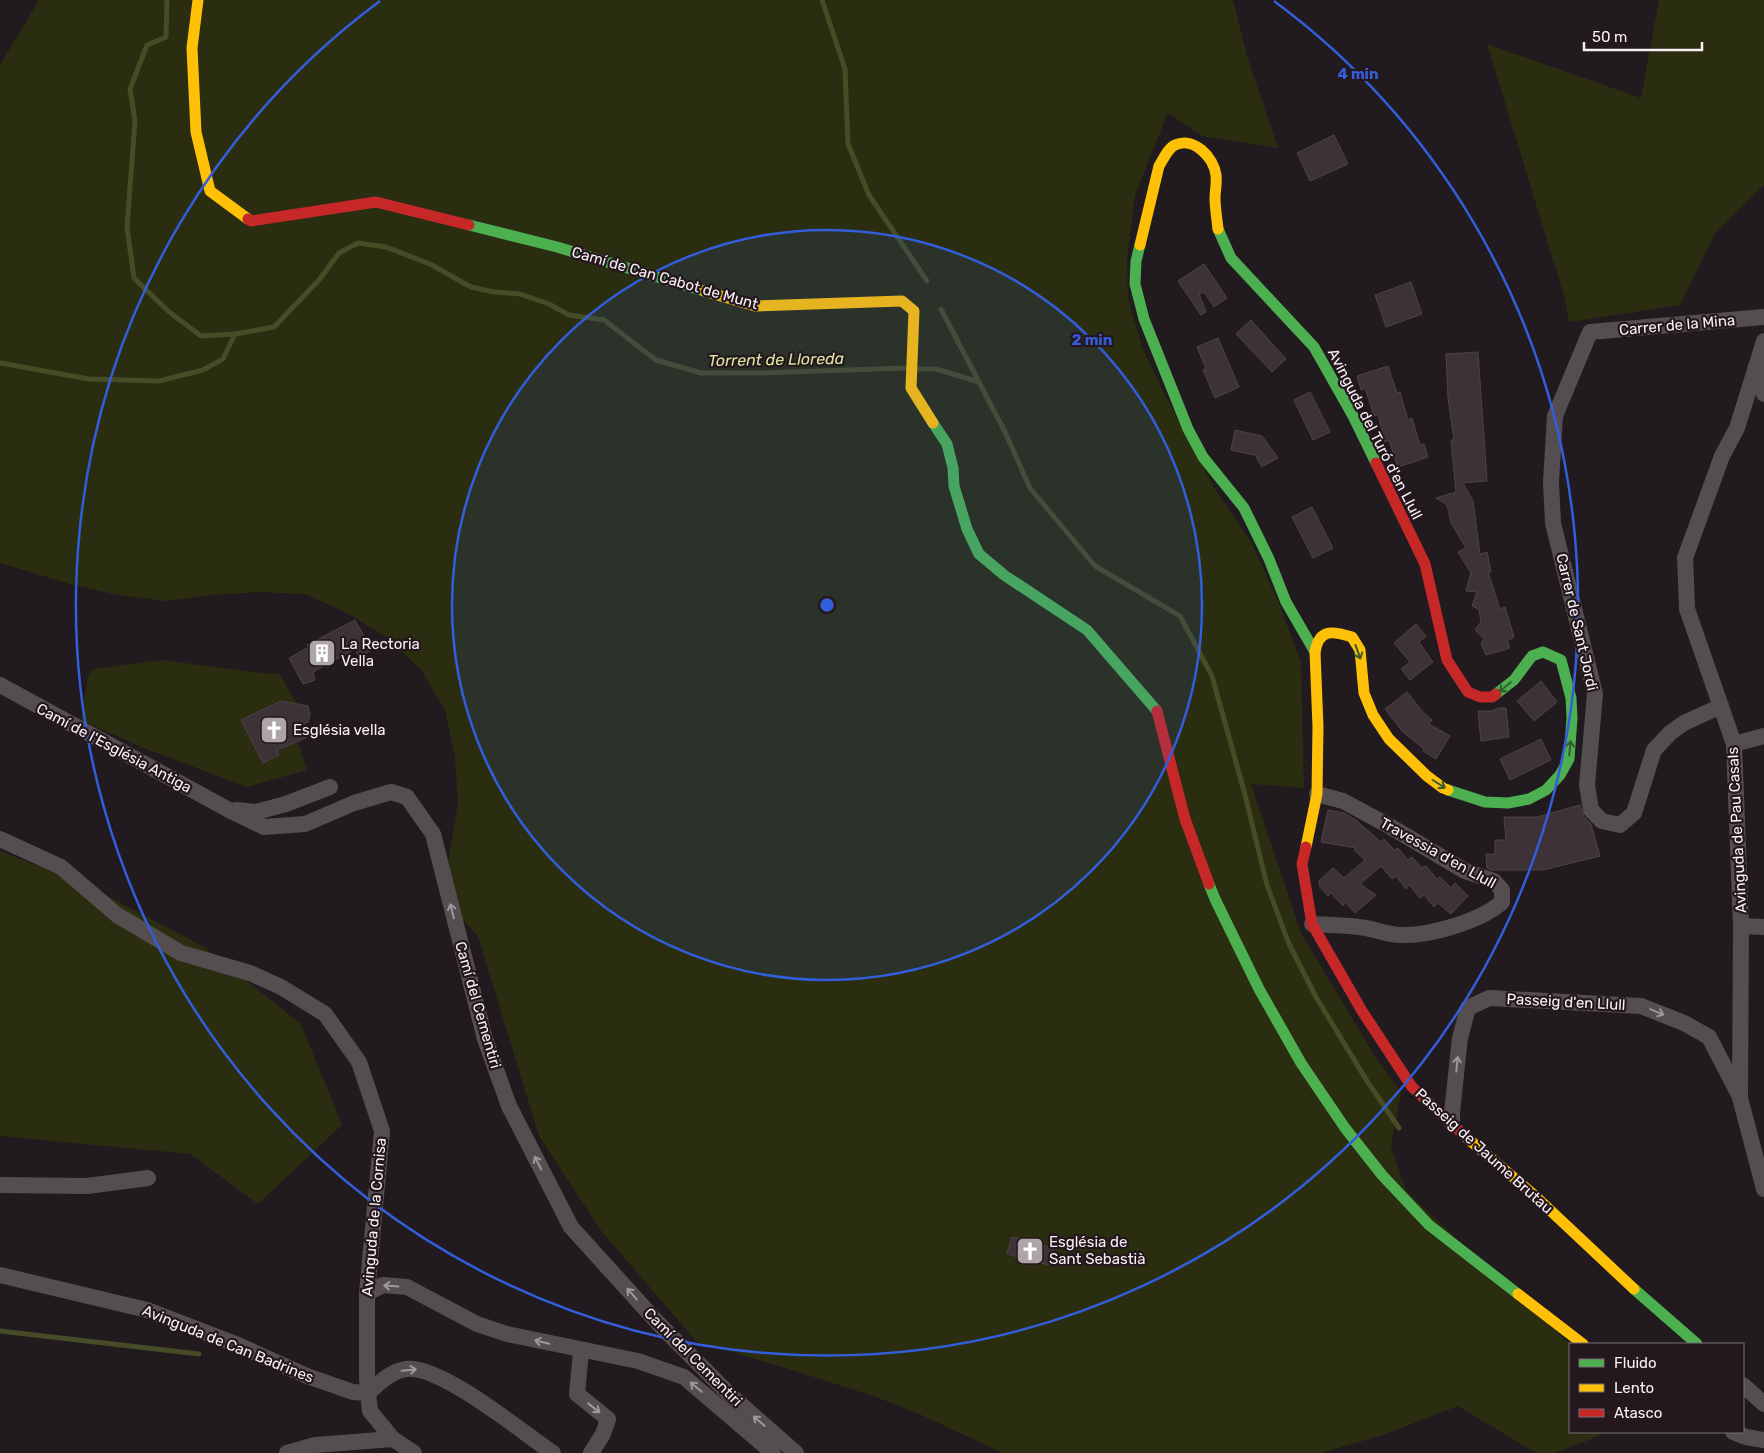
<svg xmlns="http://www.w3.org/2000/svg" width="1764" height="1453" font-family="Rubik,sans-serif">
<style>
.green{fill:#2a2d10}
.lines{fill:none;stroke-linecap:round;stroke-linejoin:round}
.stream{stroke:#464c26;stroke-width:5}
.building{fill:#3c3237;stroke:#4b4448}
.street{stroke:#554e51;stroke-width:16}
.fast{stroke:#4caf50;stroke-width:11}
.slow{stroke:#ffc107;stroke-width:11}
.jam{stroke:#c62828;stroke-width:11}
.oneway{stroke:#365b34}
.oneway2{stroke:#9f979b}
.ring{fill:none;stroke:#335edb;stroke-width:2.5}
.labels{text-anchor:middle;stroke-width:4.5;stroke-linejoin:round;paint-order:stroke}
.street-label{font-size:15px;fill:#f9f0f5;stroke:#24171e}
.poi-label{font-size:15px;fill:#f9f0f5;stroke:#24171e;text-anchor:start}
.water-label{font-size:16px;font-style:italic;fill:#dce8a1;stroke:#24171e}
.centre{fill:#335edb;stroke:#24171e;stroke-width:2.5}
.ring-label{font-size:15px;text-anchor:middle;font-weight:bold;fill:#335edb;stroke:#24171e;stroke-width:4.5;stroke-linejoin:round;paint-order:stroke}
</style>
<rect width="100%" height="100%" fill="#211a1e"/>
<!-- green -->
<g class="green">
<path d="M39 0H1233L1248 59 1278 148 1202 136 1168 113 1135 195 1127 258 1128 299 1143 349 1163 391 1215 489 1252 543 1280 606 1301 663 1304 788 1251 784 1301 933 1376 1058 1401 1092 1391 1146 1406 1191 1570 1344V1432H1604L1594 1438 1555 1453H1536L1458 1406 1383 1435 1321 1453H1003L919 1414 876 1397 786 1368 697 1342 602 1232 539 1136 478 936 442 897 458 804 455 757 445 711 422 671 388 638 347 613 305 594 258 592 211 595 165 601 119 595 73 585 0 563V65Z"/>
<path d="M1659 0H1764V185L1716 232 1680 305 1569 322 1565 299 1487 44 1641 98Z"/>
<path d="M161 660 269 674 279 673 297 704 308 706 310 715 308 722 300 726 306 738 298 742 307 770 247 787 141 747 81 720 88 676 94 669Z"/>
<path d="M0 851 87 885 204 947 301 1024 342 1125 258 1204 190 1154 0 1136Z"/>
</g>
<g class="lines">
<!-- stream -->
<g class="stream">
<path d="M167 0 166 37 147 45 130 89 135 121 127 227 134 278 168 311 201 336 235 334"/>
<path d="M822 0 845 69 848 144 869 195 927 281"/>
<path d="M941 309 1005 432 1030 488 1095 566 1180 616 1212 676 1244 791 1267 885 1289 944 1316 997 1367 1081 1399 1128"/>
<path d="M0 363 89 379 159 381 203 370 223 359 235 334 274 327 319 280 339 253 358 243 386 247 430 264 471 287 494 292 520 294 549 304 569 315 604 320 656 360 701 373H762L905 368"/>
<path d="M918 369H936L979 382"/>
<path d="M0 1331 199 1354"/>
</g>
</g>
<!-- building -->
<g class="building">
<path d="M1334 135 1348 164 1310 181 1297 153Z"/>
<path d="M1204 264 1227 298 1214 307 1204 292 1200 294 1198 291 1206 312 1201 315 1178 281Z"/>
<path d="M1411 282 1422 314 1386 327 1375 295Z"/>
<path d="M1251 320 1286 359 1272 372 1236 334Z"/>
<path d="M1218 338 1239 387 1215 398 1203 370 1206 369 1197 347Z"/>
<path d="M1478 352 1487 481 1463 483 1473 501 1480 554 1487 552 1491 572H1488L1500 609 1505 607 1514 637 1507 641 1510 648 1486 655 1481 644 1484 639 1475 630 1481 622 1479 609 1472 606 1477 592 1466 591 1471 573 1458 552 1466 548 1451 523 1447 505 1436 498 1456 492 1451 440H1454L1448 398 1446 354Z"/>
<path d="M1388 366 1397 393 1400 392 1408 420 1412 418 1420 445 1424 444 1428 457 1398 467 1389 440 1385 442 1378 415 1374 416 1365 388 1361 390 1357 376Z"/>
<path d="M1310 392 1330 432 1313 440 1294 400Z"/>
<path d="M1235 430 1262 436 1278 458 1262 467 1255 455 1231 450Z"/>
<path d="M1312 507 1333 548 1313 558 1292 517Z"/>
<path d="M355 620 372 650 359 657 355 649 313 672 315 680 303 684 289 658 309 647 307 645Z"/>
<path d="M1416 624 1426 636 1419 642 1433 662 1410 680 1401 669 1410 662 1394 643Z"/>
<path d="M1541 681 1557 702 1534 721 1517 701Z"/>
<path d="M1407 692 1422 711 1432 720 1429 724 1450 736 1436 759 1423 751 1424 749 1403 732 1385 709Z"/>
<path d="M281 701 308 706 310 715 308 722 300 726 306 738 277 750 279 755 263 763 241 720Z"/>
<path d="M1499 708H1506L1509 737 1481 741 1478 711H1492Z"/>
<path d="M1541 739 1551 760 1510 780 1500 759Z"/>
<path d="M1580 805 1584 817 1591 824 1600 856 1543 870H1491L1487 868 1486 854H1495V840H1506L1504 817H1537Z"/>
<path d="M1328 810 1344 813 1356 820 1381 842 1384 839 1394 850 1398 848 1408 860 1412 857 1422 868 1426 866 1437 879 1440 877 1451 888 1455 883 1468 896 1451 914 1438 903 1434 907 1424 895 1420 898 1409 885 1406 889 1396 876 1392 879 1381 866 1360 884 1376 895 1355 913 1345 902 1343 906 1331 893 1328 896 1320 887 1319 881 1333 868 1344 878 1365 860 1354 850 1356 848 1321 842Z"/>
<path d="M1012 1237 1054 1248 1049 1265 1007 1254Z"/>
</g>
<g class="lines">
<!-- street -->
<g class="street">
<path d="M1764 341 1737 428 1722 456 1685 558 1687 609 1734 744 1741 926 1740 1098 1764 1189"/>
<path d="M1756 367 1764 394"/>
<path d="M0 685 229 810 264 827 305 824 354 803 391 792 407 797 433 834 485 1039 509 1106 571 1227 658 1323 730 1395 796 1453"/>
<path d="M1721 706 1684 723 1670 733 1654 750 1634 813 1620 825 1602 821 1591 810 1587 785 1595 694 1553 523 1551 482 1555 416 1590 332 1764 317"/>
<path d="M1734 744 1764 736"/>
<path d="M236 810 256 812 286 804 330 787"/>
<path d="M0 839 61 867 117 915 181 953 250 973 281 987 325 1014 359 1062 382 1131 367 1293V1376L368 1393 370 1411 393 1439"/>
<path d="M1312 924C1328 925 1343 925 1359 927 1373 928 1387 935 1401 935 1430 936 1481 921 1502 902V890L1494 881 1465 871 1391 827 1343 801 1317 794"/>
<path d="M1741 926 1764 927"/>
<path d="M1452 1124V1112L1460 1038 1468 1008 1489 998 1641 1006 1684 1023 1709 1037 1738 1093"/>
<path d="M0 1185 87 1186 148 1178"/>
<path d="M0 1275 147 1310 238 1345 307 1376 353 1392 368 1393C378 1384 391 1371 406 1369 440 1364 523 1433 553 1453"/>
<path d="M367 1293 383 1285 407 1287 477 1324 507 1334 638 1361 684 1377 773 1453"/>
<path d="M581 1351 577 1394 608 1419 603 1434 591 1453"/>
<path d="M1743 1385 1764 1404"/>
<path d="M1733 1432 1746 1437 1764 1440"/>
<path d="M287 1453 315 1445 393 1439 414 1453"/>
</g>
<!-- fast -->
<g class="fast">
<path d="M469 225 557 247 704 291"/>
<path d="M1218 229 1231 258 1314 347 1353 416 1376 463"/>
<path d="M1140 245 1136 261 1135 284 1144 319 1188 429 1203 457 1244 508 1269 559 1286 602 1315 652"/>
<path d="M933 423 947 444 953 468 954 486 967 529 979 554 1004 575 1087 630 1157 711"/>
<path d="M1448 790 1485 802 1508 803 1529 799 1546 790 1560 775 1569 759 1572 718 1571 698 1561 660 1543 652 1532 656 1514 680 1496 694"/>
<path d="M1209 884 1215 899 1259 989 1301 1063 1345 1128 1382 1175 1429 1225 1518 1294"/>
<path d="M1634 1289 1697 1344"/>
</g>
<!-- slow -->
<g class="slow">
<path d="M198 0 192 48 196 132 210 191 248 219"/>
<path d="M1140 245 1159 166C1163 160 1168 148 1175 145 1194 136 1214 158 1216 175 1217 183 1215 191 1215 198 1215 208 1217 219 1218 229"/>
<path d="M704 291 755 306 902 301 914 311 911 388 933 423"/>
<path d="M1306 847 1317 794 1318 727 1315 652C1319 628 1333 631 1352 637L1360 650 1364 693 1373 715 1389 739 1427 776 1443 788 1448 790"/>
<path d="M1466 1137 1535 1196 1634 1289"/>
<path d="M1518 1294 1583 1344"/>
</g>
<!-- jam -->
<g class="jam">
<path d="M248 219 251 221 376 202 469 225"/>
<path d="M1376 463 1425 564 1447 660 1468 692 1480 697H1492L1496 694"/>
<path d="M1157 711 1185 819 1209 884"/>
<path d="M1306 847 1302 864 1312 924 1362 1011 1412 1087 1466 1137"/>
</g>
</g>
<!-- one-way arrows -->
<defs><path id="oneway-shaft" d="M-6 0H5M1.5-3L5.5 0L1.5 3" fill="none" stroke-width="1.6" stroke-linecap="round" stroke-linejoin="round" transform="scale(1.25)"/></defs>
<g class="oneway">
<use href="#oneway-shaft" transform="translate(1358 652) rotate(70)"/>
<use href="#oneway-shaft" transform="translate(1505 687) rotate(140)"/>
<use href="#oneway-shaft" transform="translate(1570 748) rotate(-84)"/>
<use href="#oneway-shaft" transform="translate(1439 784) rotate(32)"/>
</g>
<g class="oneway2">
<use href="#oneway-shaft" transform="translate(452 911) rotate(-104)"/>
<use href="#oneway-shaft" transform="translate(1657 1012) rotate(22)"/>
<use href="#oneway-shaft" transform="translate(1457 1064) rotate(-85)"/>
<use href="#oneway-shaft" transform="translate(538 1163) rotate(-117)"/>
<use href="#oneway-shaft" transform="translate(391 1286) rotate(-176)"/>
<use href="#oneway-shaft" transform="translate(632 1294) rotate(-132)"/>
<use href="#oneway-shaft" transform="translate(542 1342) rotate(-167)"/>
<use href="#oneway-shaft" transform="translate(409 1370) rotate(-5)"/>
<use href="#oneway-shaft" transform="translate(696 1387) rotate(-140)"/>
<use href="#oneway-shaft" transform="translate(594 1408) rotate(38)"/>
<use href="#oneway-shaft" transform="translate(759 1421) rotate(-139)"/>
</g>
<!-- distance rings -->
<circle cx="827" cy="605" r="375" fill="#335edb" fill-opacity=".12"/>
<g class="ring">
<circle cx="827" cy="605" r="375"/>
<path d="M1274 1A751 751 0 1 1 380 1"/>
</g>
<!-- icons -->
<defs>
<g id="building-square" transform="scale(1.4375)"><rect x="-9" y="-9" width="18" height="18" rx="4" fill="#ada5aa" stroke="#24171e"/><path d="M-4-6H4V6H1V3H-1V6H-4ZM-2.5-4.3h1.7v1.8h-1.7ZM.8-4.3h1.7v1.8H.8ZM-2.5-1h1.7V.8h-1.7ZM.8-1h1.7V.8H.8Z" fill="#fff"/></g>
<g id="church-square" transform="scale(1.4375)"><rect x="-9" y="-9" width="18" height="18" rx="4" fill="#ada5aa" stroke="#24171e"/><path d="M-1.2-6h2.4v3.5h3.3v2.4h-3.3V6h-2.4V-.1h-3.3v-2.4h3.3Z" fill="#fff"/></g>
</defs>
<g fill-rule="evenodd">
<use href="#building-square" x="322" y="653"/>
<use href="#church-square" x="274" y="730"/>
<use href="#church-square" x="1030" y="1251"/>
</g>
<g class="labels">
<!-- street labels -->
<g class="street-label">
<text transform="translate(665 278) rotate(16)" y="5">Camí de Can Cabot de Munt</text>
<text transform="translate(1677 325) rotate(-5)" y="5">Carrer de la Mina</text>
<text transform="translate(1375 434) rotate(63)" y="5">Avinguda del Turó d'en Llull</text>
<text transform="translate(1577 622) rotate(77)" y="5">Carrer de Sant Jordi</text>
<text transform="translate(114 748) rotate(28)" y="5">Camí de l'Església Antiga</text>
<text transform="translate(1737 830) rotate(-93)" y="5">Avinguda de Pau Casals</text>
<text transform="translate(1438 853) rotate(29)" y="5">Travessia d'en Llull</text>
<text transform="translate(1566 1002) rotate(3)" y="5">Passeig d'en Llull</text>
<text transform="translate(478 1005) rotate(74)" y="5">Camí del Cementiri</text>
<text transform="translate(1484 1151) rotate(42)" y="5">Passeig de Jaume Brutau</text>
<text transform="translate(374 1217) rotate(-85)" y="5">Avinguda de la Cornisa</text>
<text transform="translate(228 1344) rotate(22)" y="5">Avinguda de Can Badrines</text>
<text transform="translate(693 1357) rotate(45)" y="5">Camí del Cementiri</text>
</g>
<!-- poi labels -->
<g class="poi-label">
<text x="341" y="649">La Rectoria<tspan x="341" dy="17">Vella</tspan></text>
<text x="293" y="735">Església vella</text>
<text x="1049" y="1247">Església de<tspan x="1049" dy="17">Sant Sebastià</tspan></text>
</g>
<!-- water labels -->
<g class="water-label">
<text transform="translate(776 359) rotate(-1)" y="6">Torrent de Lloreda</text>
</g>
</g>
<circle cx="827" cy="605" r="8" class="centre"/>
<g class="ring-label">
<text x="1358" y="79">4 min</text>
<text x="1092" y="345">2 min</text>
</g>
<!-- legend -->
<rect x="1569" y="1343" width="175" height="90" fill="#24171e" stroke="#796e74"/>
<rect x="1579" y="1359" width="25" height="8" fill="#4caf50" stroke="#796e74"/>
<text x="1614" y="1368" font-size="15" fill="#f9f0f5">Fluido</text>
<rect x="1579" y="1384" width="25" height="8" fill="#ffc107" stroke="#796e74"/>
<text x="1614" y="1393" font-size="15" fill="#f9f0f5">Lento</text>
<rect x="1579" y="1409" width="25" height="8" fill="#c62828" stroke="#796e74"/>
<text x="1614" y="1418" font-size="15" fill="#f9f0f5">Atasco</text>
<!-- scale -->
<path d="M1584 42v8h118v-8" fill="none" stroke="#f9f0f5" stroke-width="2.5"/>
<text x="1592" y="42" font-size="15" fill="#f9f0f5" stroke="#24171e" stroke-width="4" paint-order="stroke">50 m</text>
</svg>
